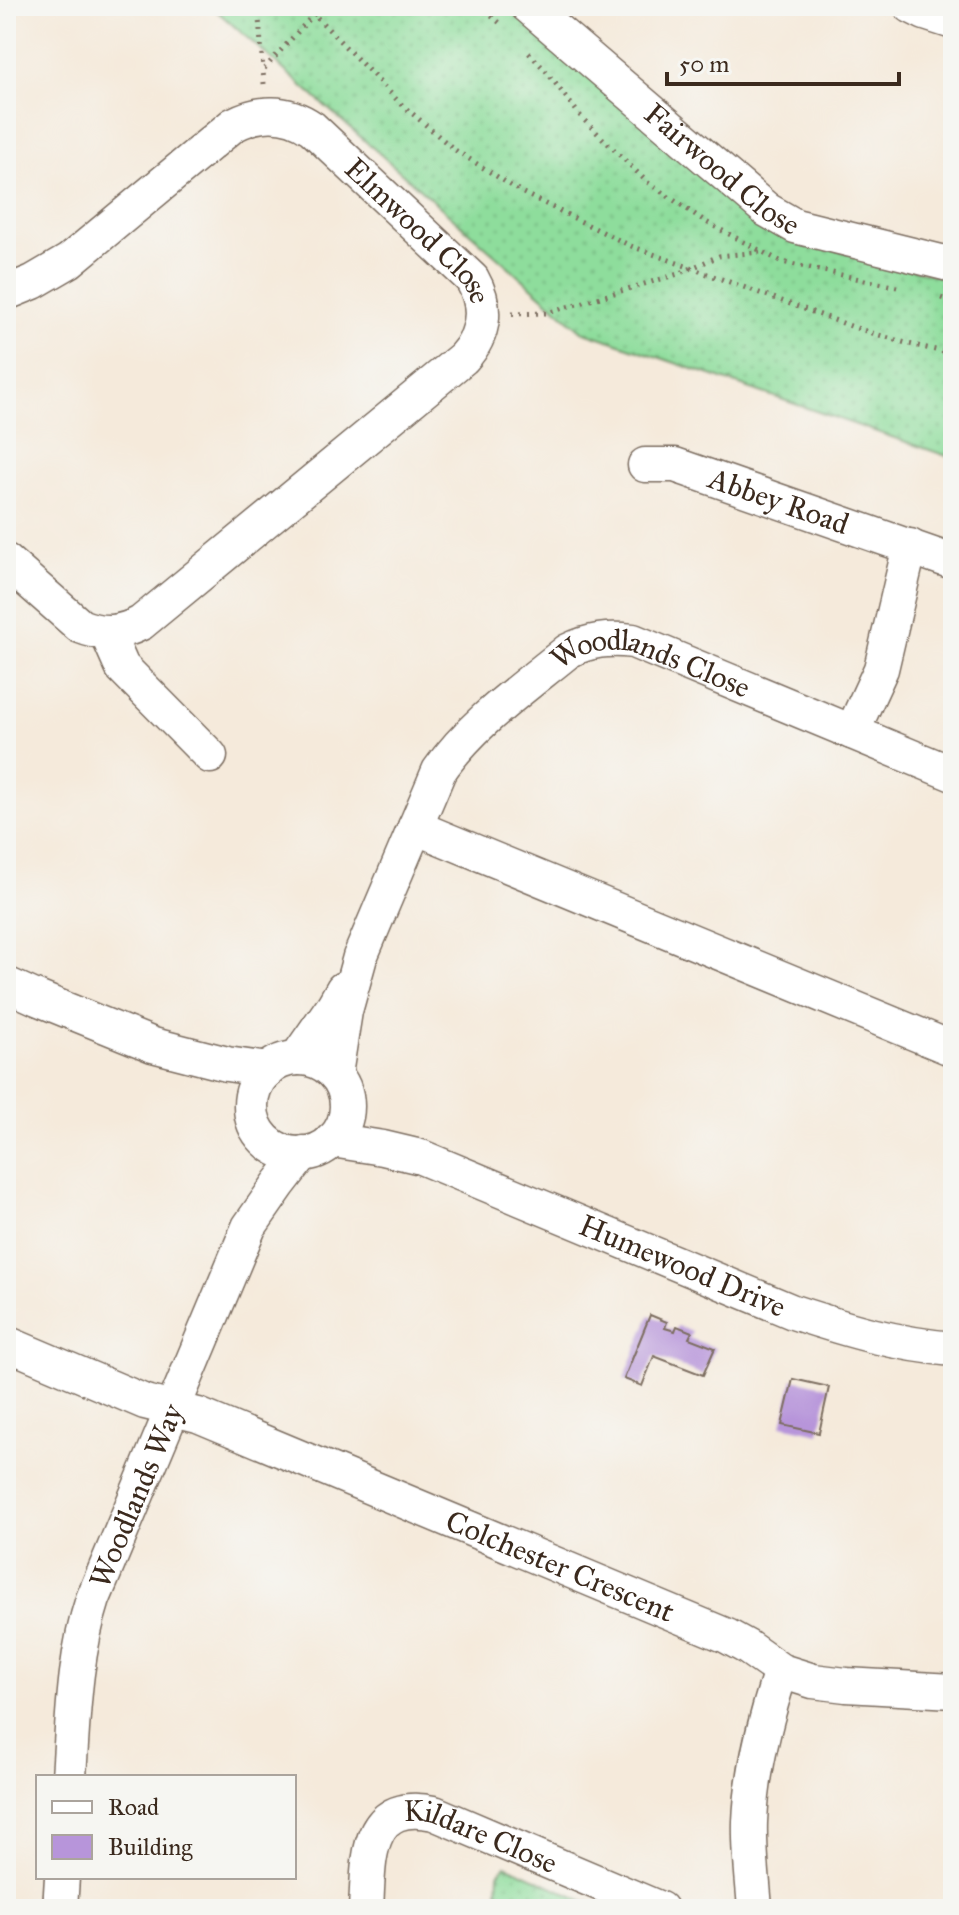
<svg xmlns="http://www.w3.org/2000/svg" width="959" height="1915" font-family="'IM FELL Great Primer',serif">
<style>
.grass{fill:url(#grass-dots);stroke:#64845d;stroke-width:2}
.building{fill:#b795da}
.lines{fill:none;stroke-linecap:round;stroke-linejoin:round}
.minor-casing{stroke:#7c6d60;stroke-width:37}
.path{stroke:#7c6d60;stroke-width:5;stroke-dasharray:2 6;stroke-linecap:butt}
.minor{stroke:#fff;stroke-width:34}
.labels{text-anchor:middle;stroke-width:6;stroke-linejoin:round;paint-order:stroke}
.street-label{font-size:30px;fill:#3b2a1e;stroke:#f6f6f2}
</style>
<defs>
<pattern id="grass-dots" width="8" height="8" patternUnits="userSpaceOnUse" patternTransform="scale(2)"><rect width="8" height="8" fill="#8edd9c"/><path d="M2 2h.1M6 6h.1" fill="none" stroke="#7bbe86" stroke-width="1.8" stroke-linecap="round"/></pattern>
</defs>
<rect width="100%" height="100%" fill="#f6f6f2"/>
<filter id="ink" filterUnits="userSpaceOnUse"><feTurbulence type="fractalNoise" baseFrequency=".0125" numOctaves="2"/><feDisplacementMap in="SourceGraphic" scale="16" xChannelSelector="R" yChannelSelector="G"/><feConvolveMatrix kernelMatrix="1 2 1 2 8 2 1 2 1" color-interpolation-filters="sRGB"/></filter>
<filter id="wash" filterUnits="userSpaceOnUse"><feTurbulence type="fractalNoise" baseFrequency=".006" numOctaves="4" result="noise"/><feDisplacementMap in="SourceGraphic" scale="32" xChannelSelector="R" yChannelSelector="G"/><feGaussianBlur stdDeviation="1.8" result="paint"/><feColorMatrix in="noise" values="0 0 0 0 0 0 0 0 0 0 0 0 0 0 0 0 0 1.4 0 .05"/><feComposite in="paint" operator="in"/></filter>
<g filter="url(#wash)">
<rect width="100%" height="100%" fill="#f5eadb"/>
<!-- grass -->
<g class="grass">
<path d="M211 6H511L776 235 953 280V458L582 331Z"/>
<path d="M506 1865 590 1904 603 1909H497L499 1873Z"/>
</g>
<g id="blocks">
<!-- building -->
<g class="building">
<path d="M650 1315 667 1322 665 1328 675 1331 677 1326 692 1332 689 1338 715 1348 703 1375 654 1356 642 1386 624 1379Z"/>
<path d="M793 1379 829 1387 819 1433 782 1425Z"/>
</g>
</g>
</g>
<g filter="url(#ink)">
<use href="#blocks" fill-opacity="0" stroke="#7c6d60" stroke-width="2"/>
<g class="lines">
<!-- minor casing -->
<g class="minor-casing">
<g id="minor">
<path id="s1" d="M528 6 767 210 795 226 953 265"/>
<path d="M911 6 925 13 953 22"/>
<path id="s2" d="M6 293 33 282 69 261 233 125C259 111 286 110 312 128L472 279C488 307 485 334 463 358L141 623C120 634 102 635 80 626L6 561"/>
<path id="s3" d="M645 465H675L953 562"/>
<path d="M107 633 122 667 210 756"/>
<path d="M852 732 881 669 910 546"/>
<path d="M415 827 953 1049"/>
<path d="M6 984 37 998 153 1045 227 1064 268 1070"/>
<path d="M297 1058 334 1005 343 989"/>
<circle cx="299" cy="1106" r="48"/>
<path id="s4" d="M335 1074 345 1011 360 957 439 771C472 723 523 688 568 651 590 640 608 638 633 641L953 774"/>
<path id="s5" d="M332 1140 383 1148 421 1157 793 1312C848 1330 895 1344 953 1349"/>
<path id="s6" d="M6 1343 145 1402 198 1415 727 1636 747 1647 781 1671 813 1681 846 1685 953 1691"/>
<path id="s7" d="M69 1777C73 1717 74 1657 93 1599L249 1227 279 1184 303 1153"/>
<path d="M60 1909 62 1877"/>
<path id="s8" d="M366 1909C369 1862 364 1798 434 1813L660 1909"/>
<path d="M755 1909C753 1880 749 1851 750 1822 752 1770 765 1720 781 1671"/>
</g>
</g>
<!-- path -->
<g class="path">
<path d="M258 6 263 69"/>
<path d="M306 6 400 103 455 150 523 193 631 246 691 268 859 329 909 344 953 354"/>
<path d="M479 6 500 23"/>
<path d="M529 53 546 71 582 118 647 182 706 222 782 262 897 287"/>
<path d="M264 84 263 70 314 14"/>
<path d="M941 298 953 302"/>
<path d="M512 314 547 313 678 274 719 256 760 252"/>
<path d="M546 1909 551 1894"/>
</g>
<!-- minor -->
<use href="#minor" class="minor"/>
</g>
</g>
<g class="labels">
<!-- street labels -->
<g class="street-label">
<text dy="10" stroke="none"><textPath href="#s1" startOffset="254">Fairwood Close</textPath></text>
<text dy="10" stroke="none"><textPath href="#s2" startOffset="516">Elmwood Close</textPath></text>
<text dy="10" stroke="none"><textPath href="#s3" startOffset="140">Abbey Road</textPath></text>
<text dy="10" stroke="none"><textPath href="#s4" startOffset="586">Woodlands Close</textPath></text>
<text dy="10" stroke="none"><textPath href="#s5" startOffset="374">Humewood Drive</textPath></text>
<text dy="10" stroke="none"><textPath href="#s7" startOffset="292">Woodlands Way</textPath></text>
<text dy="10" stroke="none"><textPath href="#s6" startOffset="598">Colchester Crescent</textPath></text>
<text dy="10" stroke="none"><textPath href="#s8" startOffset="194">Kildare Close</textPath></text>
</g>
</g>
<!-- margin -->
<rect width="959" height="1915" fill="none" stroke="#f6f6f2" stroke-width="32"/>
<!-- legend -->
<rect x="36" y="1775" width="260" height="104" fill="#f6f6f2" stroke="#aba49d" stroke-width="2"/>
<rect x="52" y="1801" width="40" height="12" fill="#ffffff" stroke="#aba49d" stroke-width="2"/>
<text x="108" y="1815" font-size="24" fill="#3b2a1e">Road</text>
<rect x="52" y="1835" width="40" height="24" fill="#b795da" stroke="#aba49d" stroke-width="2"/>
<text x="108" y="1855" font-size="24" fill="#3b2a1e">Building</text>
<!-- scale -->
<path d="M667 72v12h232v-12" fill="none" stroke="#3b2a1e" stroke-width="4"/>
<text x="679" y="72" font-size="24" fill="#3b2a1e" stroke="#f6f6f2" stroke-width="6" paint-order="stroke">50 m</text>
</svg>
